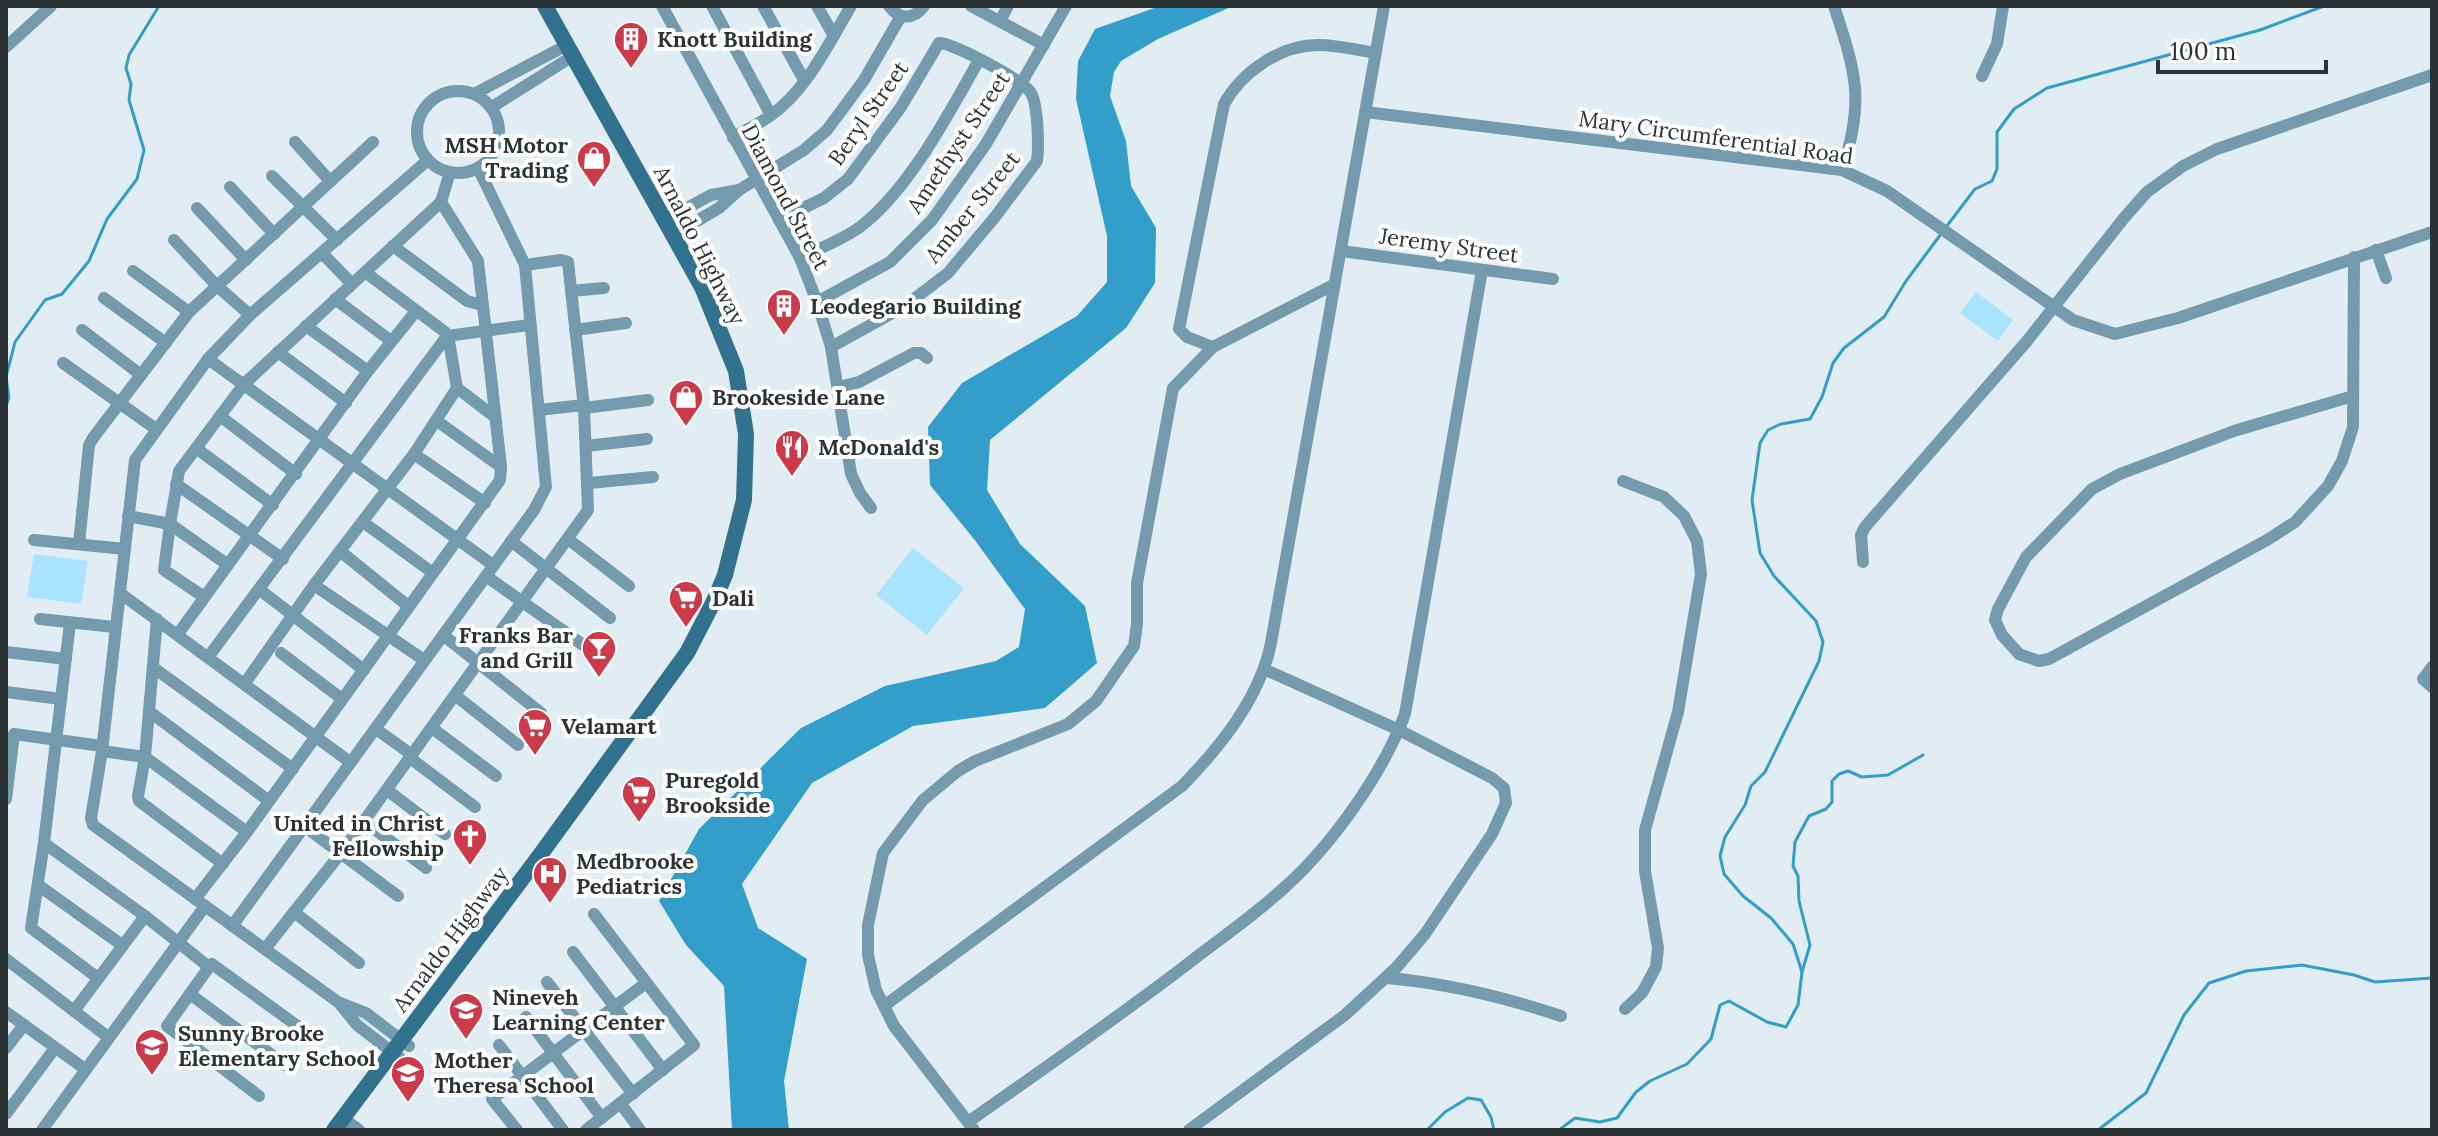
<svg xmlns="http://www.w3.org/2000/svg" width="2438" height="1136" font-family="Lora,serif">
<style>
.green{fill:#aae3ff}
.water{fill:#329ec9}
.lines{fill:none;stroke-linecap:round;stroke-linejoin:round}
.stream{stroke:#329ec9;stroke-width:3}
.street{stroke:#739aad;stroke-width:12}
.secondary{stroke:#33728e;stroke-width:16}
.labels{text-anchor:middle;stroke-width:8;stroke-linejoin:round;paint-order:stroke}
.poi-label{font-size:22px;font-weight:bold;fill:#2d3234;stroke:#fff;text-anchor:start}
.street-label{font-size:22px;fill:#2d3234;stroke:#fff}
</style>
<rect width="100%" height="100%" fill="#e2edf3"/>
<!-- green -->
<g class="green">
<path d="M1976 292 2013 320 1998 341 1960 313Z"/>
<path d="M913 548 964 588 927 635 876 595Z"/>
<path d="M34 554 88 561 81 604 27 597Z"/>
</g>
<!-- water -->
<path class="water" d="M1160 6H1233L1158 39 1121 61 1114 72 1110 96 1126 141 1131 186 1156 228 1155 283 1126 328 990 440 987 490 1020 544 1085 606 1097 663 1045 708 913 726 812 783 742 884 758 928 807 959 784 1081 789 1130H732L724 986 686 945 659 901 699 829 801 728 885 686 996 661 1019 647 1025 609 974 539 930 485 928 427 962 383 1077 316 1107 282V236L1076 99 1078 61 1095 29Z"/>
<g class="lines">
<!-- stream -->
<g class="stream">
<path d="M1946 227 1975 189 1992 181 1997 169V132L2014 109 2047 88 2260 30 2324 6"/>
<path d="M6 406 9 398 6 377 15 342 45 300 62 294 89 261 107 219 137 179 144 150 129 100 131 84 126 68 129 55 159 6"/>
<path d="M1802 972 1793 944 1771 918 1743 896 1724 874 1720 856 1725 837 1745 805 1751 786 1765 772 1819 661 1823 642 1816 621 1774 576 1760 553 1752 500 1760 443 1768 430 1781 424 1810 419 1822 397 1833 363 1844 348 1884 317 1906 281 1941 234"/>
<path d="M1427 1130 1445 1112 1468 1098 1481 1100 1491 1117 1494 1130"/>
<path d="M1559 1130 1575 1118 1600 1122 1617 1118 1636 1092 1650 1081 1687 1064 1711 1039 1720 1005 1729 1001 1767 1022 1786 1027 1798 1005 1802 972 1810 945 1799 901 1798 876 1793 866 1795 842 1809 816 1826 809 1832 802V781L1839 774 1848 771 1862 777 1888 775 1923 755"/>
<path d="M2098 1130 2146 1093 2184 1015 2209 983 2246 971 2302 965 2354 975 2375 982 2432 978"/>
</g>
<!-- street -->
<g class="street">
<path d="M662 6 800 258 817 302 831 347 851 474 860 493 871 508"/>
<path d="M712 6 771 115"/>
<path d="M763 6 804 80"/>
<path d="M817 6 834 36"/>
<path d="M889 6C899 20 914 20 924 6"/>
<path d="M971 6 1044 45"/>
<path d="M1834 6C1856 73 1865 101 1842 170"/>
<path d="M1000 21 1008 6"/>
<path d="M6 47 51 6"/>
<path d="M1982 76 1997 44 2003 6"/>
<circle cx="458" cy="132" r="41"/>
<path d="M474 94 567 45"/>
<path d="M492 107 573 56"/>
<path d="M1365 112 1842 170 1887 191 2073 320 2115 334 2178 318 2432 232"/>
<path d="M733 138C745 130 759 124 770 116 807 90 829 43 851 6"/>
<path d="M295 142 330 181"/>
<path d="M272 176 337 240"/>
<path d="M230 187 274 234"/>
<path d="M197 208 246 260"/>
<path d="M665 220 711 195 739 190"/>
<path d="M779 220 824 198 848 179 901 107 939 43C951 42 1025 81 1031 93 1038 105 1039 147 1037 161L995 217 948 273 905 306 831 347"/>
<path d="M673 235 719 208 739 190 804 150 827 130 864 80 901 16"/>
<path d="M174 240 217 286 250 315"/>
<path d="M393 246 467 301 482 305"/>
<path d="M2376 250 2386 278"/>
<path d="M1341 251 1553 279"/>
<path d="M322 253 352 284"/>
<path d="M800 258C820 248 842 240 860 227 909 190 949 113 979 60"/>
<path d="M133 271 189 312"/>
<path d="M571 291 604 288"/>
<path d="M104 298 166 343"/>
<path d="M335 299 391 341"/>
<path d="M817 302 890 262 932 220 986 144 1066 6"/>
<path d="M306 326 368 371"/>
<path d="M82 330 141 375"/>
<path d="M575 330 626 323"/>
<path d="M1213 347 1187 337 1179 329 1224 104C1242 72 1280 45 1318 45 1337 45 1357 50 1375 53"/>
<path d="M278 352 346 403"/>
<path d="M208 359 493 565"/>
<path d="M63 363 156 429"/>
<path d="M839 387 859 382 914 353H921L927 358"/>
<path d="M457 388 495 417"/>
<path d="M2353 396 2234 431 2120 474 2092 489 2026 557 1998 609 1995 620 2002 635 2019 654 2039 661 2049 659 2267 540 2295 522 2328 486 2342 461 2353 427 2354 257"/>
<path d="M584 408 648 400"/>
<path d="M539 410 583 405"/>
<path d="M220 416 296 474"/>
<path d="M437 421 501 467"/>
<path d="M586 446 647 439"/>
<path d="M196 448 273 505"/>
<path d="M414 454 485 503"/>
<path d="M1623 481 1664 497 1684 516 1697 541 1701 574 1678 712 1645 830V871L1658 948 1656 967 1642 993 1625 1009"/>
<path d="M589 483 653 477"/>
<path d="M176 484 283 559"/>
<path d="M128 516 170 524 179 471 244 384 441 202"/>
<path d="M363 522 433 573"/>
<path d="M568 539 629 586"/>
<path d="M34 540 125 549"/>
<path d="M511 541 610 618"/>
<path d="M79 544 89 445 93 438 189 312 373 142"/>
<path d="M340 551 408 606"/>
<path d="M1863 562 1861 535 1865 527 2027 341 2124 218 2147 192 2183 166 2217 149 2432 75"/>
<path d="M486 576 586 647"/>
<path d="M314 585 424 660"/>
<path d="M260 590 364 670"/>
<path d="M120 593 350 762"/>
<path d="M204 597 164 570 170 524 228 565"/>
<path d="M40 619 114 627"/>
<path d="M157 619 145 757 138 796 139 801 223 864"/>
<path d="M70 623 44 843 31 928 98 978"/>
<path d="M178 634 368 371 416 311"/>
<path d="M443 635 541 713"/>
<path d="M6 652 66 659"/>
<path d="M281 653 342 699"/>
<path d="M209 656 447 336 529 325"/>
<path d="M2432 667 2423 679 2432 687"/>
<path d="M154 668 293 769"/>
<path d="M245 683 314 585 414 454 457 388 449 341 445 332 365 272"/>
<path d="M6 692 61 699"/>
<path d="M456 696 518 745"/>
<path d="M150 712 269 801"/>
<path d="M432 728 496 776"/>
<path d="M376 729 412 755"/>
<path d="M102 751 145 757 247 832"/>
<path d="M410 758 475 807"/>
<path d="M387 790 445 834"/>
<path d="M6 799 14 734 102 746"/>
<path d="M364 821 426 868"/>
<path d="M304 826 398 896"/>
<path d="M44 843 145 916 209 967 167 1026 259 1096"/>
<path d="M38 885 122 945"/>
<path d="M195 899 247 832 500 480 501 467 478 261 441 202 450 172"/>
<path d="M232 926 534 510 546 487 525 265 478 168"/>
<path d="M265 949 294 912"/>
<path d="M573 952 663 1070"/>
<path d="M6 959 108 1037"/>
<path d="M359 963 294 912 341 853 588 510 584 408 568 262 561 260 525 265"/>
<path d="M209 967 212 964 307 1033"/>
<path d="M1387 978C1446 983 1504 997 1561 1016"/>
<path d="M547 982 633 1094"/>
<path d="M190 994 285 1065"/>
<path d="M340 1004 357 1025 400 1058"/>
<path d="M884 1006 1182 786C1220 747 1260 698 1271 643L1384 6"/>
<path d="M74 1011 145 916"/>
<path d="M6 1012 85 1069"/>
<path d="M526 1017 602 1118"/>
<path d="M499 1045 563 1130"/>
<path d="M409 1046 366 1013 338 1002 93 825 91 818 102 751 135 460 208 359 250 315 428 160"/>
<path d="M6 1048 24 1025"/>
<path d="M621 1104 640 1130"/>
<path d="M6 1114 55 1048"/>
<path d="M343 1118 359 1130"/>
<path d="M968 1122C1041 1071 1114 1020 1185 966 1218 940 1254 916 1285 887 1332 845 1383 773 1405 714L1482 270"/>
<path d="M42 1130 205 906"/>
<path d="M517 1130 492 1099 646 983"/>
<path d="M586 1130 694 1045 594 914"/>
<path d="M974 1130 894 1026 876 990 868 955V925L883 853 923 800 958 771 975 761 1068 724 1096 701 1134 646 1137 624V583L1173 388 1213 347 1333 285"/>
<path d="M1189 1130 1345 1015 1396 968 1425 934 1492 834 1506 803 1504 788 1492 778 1399 730 1264 669"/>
</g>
<!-- secondary -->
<path class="secondary" d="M334 1130 543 851 687 653 714 601 725 575 744 500 746 434 736 371 702 287 545 6"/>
</g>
<!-- icons -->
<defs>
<g id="building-pin" transform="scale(1.8)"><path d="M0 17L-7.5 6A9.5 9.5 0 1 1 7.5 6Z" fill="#cb3b49" stroke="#fff"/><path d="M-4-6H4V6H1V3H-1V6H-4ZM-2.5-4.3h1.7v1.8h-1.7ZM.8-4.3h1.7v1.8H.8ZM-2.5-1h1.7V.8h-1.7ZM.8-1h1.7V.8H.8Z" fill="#fff"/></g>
<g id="shop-pin" transform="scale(1.8)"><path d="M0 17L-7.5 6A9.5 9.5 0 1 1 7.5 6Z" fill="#cb3b49" stroke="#fff"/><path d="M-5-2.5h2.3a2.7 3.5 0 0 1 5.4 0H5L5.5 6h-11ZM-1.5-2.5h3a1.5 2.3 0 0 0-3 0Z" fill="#fff"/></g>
<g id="restaurant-pin" transform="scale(1.8)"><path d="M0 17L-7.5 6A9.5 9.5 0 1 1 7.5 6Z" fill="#cb3b49" stroke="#fff"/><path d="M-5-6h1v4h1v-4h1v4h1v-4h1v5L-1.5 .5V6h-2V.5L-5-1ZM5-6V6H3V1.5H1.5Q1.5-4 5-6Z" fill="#fff"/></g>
<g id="supermarket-pin" transform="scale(1.8)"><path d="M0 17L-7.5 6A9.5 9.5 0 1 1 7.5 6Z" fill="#cb3b49" stroke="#fff"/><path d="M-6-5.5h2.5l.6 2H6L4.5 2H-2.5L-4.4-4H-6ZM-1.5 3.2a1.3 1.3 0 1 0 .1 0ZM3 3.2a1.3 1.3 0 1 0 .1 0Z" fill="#fff"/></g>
<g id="bar-pin" transform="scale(1.8)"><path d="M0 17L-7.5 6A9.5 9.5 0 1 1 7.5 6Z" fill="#cb3b49" stroke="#fff"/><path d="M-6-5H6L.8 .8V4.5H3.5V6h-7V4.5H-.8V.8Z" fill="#fff"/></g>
<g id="church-pin" transform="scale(1.8)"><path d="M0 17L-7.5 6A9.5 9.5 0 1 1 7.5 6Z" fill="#cb3b49" stroke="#fff"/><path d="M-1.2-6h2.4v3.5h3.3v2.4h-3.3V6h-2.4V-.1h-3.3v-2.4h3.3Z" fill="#fff"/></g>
<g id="hospital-pin" transform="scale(1.8)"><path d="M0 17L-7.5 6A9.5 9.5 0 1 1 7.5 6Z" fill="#cb3b49" stroke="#fff"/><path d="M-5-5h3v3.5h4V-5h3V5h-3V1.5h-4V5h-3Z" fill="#fff"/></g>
<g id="school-pin" transform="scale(1.8)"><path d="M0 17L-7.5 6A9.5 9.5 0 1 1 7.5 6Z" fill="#cb3b49" stroke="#fff"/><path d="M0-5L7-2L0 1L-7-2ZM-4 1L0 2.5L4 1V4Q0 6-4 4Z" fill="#fff"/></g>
</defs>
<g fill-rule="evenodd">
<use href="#building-pin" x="631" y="39"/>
<use href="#shop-pin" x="594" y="158"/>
<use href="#building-pin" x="784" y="306"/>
<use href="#shop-pin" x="686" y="397"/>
<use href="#restaurant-pin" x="792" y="447"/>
<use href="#supermarket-pin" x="686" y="598"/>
<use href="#bar-pin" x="599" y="648"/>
<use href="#supermarket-pin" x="535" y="726"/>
<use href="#supermarket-pin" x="639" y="793"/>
<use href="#church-pin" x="470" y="836"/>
<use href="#hospital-pin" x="550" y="874"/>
<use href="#school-pin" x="466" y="1010"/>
<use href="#school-pin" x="152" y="1046"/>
<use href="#school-pin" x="408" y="1073"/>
</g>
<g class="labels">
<!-- poi labels -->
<g class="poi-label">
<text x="657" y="47">Knott Building</text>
<text x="568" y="153" text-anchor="end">MSH Motor<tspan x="568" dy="25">Trading</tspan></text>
<text x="810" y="314">Leodegario Building</text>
<text x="712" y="405">Brookeside Lane</text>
<text x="818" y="455">McDonald's</text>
<text x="712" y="606">Dali</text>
<text x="573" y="643" text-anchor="end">Franks Bar<tspan x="573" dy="25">and Grill</tspan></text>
<text x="561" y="734">Velamart</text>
<text x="665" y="788">Puregold<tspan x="665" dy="25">Brookside</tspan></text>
<text x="444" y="831" text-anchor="end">United in Christ<tspan x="444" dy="25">Fellowship</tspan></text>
<text x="576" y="869">Medbrooke<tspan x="576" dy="25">Pediatrics</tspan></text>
<text x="492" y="1005">Nineveh<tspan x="492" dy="25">Learning Center</tspan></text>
<text x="178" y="1041">Sunny Brooke<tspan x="178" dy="25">Elementary School</tspan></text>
<text x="434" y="1068">Mother<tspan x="434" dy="25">Theresa School</tspan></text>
</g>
<!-- street labels -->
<g class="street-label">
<text transform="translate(868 113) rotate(-55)" y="8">Beryl Street</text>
<text transform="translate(1716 137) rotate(8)" y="8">Mary Circumferential Road</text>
<text transform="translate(958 142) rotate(-56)" y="8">Amethyst Street</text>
<text transform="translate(786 197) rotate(62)" y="8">Diamond Street</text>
<text transform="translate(972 207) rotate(-51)" y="8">Amber Street</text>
<text transform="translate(700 245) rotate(63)" y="8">Arnaldo Highway</text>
<text transform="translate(1449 245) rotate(8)" y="8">Jeremy Street</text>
<text transform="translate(450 939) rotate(-53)" y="8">Arnaldo Highway</text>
</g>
</g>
<!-- border -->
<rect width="2438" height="1136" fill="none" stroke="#2d3234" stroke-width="16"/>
<!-- scale -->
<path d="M2158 60v12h168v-12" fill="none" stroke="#2d3234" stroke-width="4"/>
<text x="2170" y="60" font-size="24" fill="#2d3234" stroke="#ffffff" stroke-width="6" paint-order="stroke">100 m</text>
</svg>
